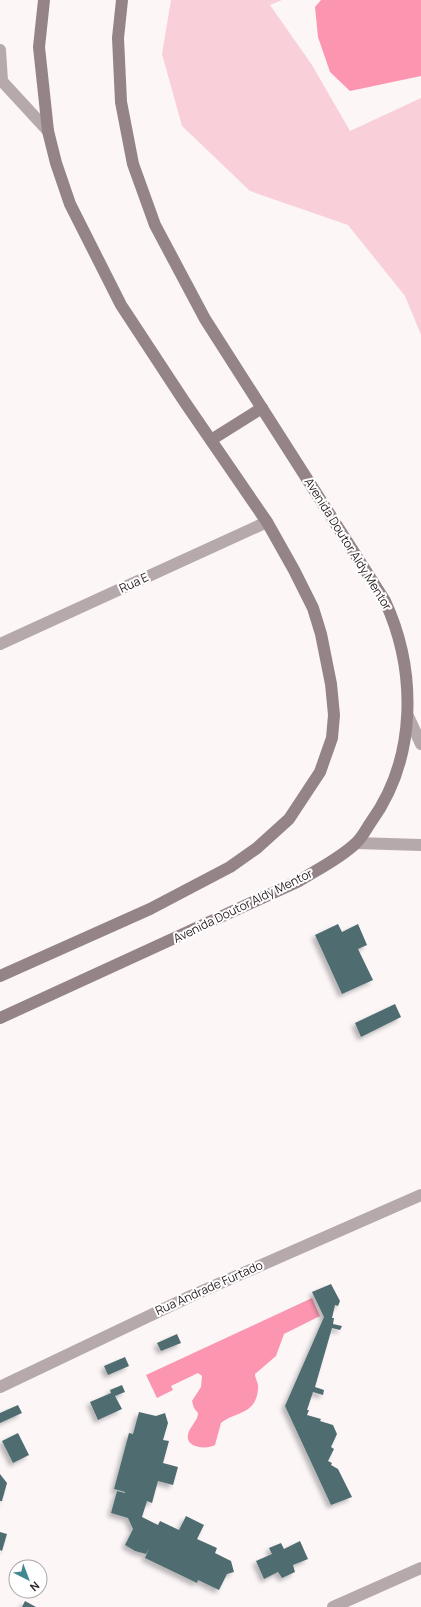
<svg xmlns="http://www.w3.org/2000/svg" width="421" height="1607" font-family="Manrope,sans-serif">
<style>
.green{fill:#f9d0d9}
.water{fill:#fc96b0}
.building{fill:#506c70;filter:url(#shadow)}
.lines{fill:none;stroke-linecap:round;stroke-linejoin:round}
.street{stroke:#b6a9ac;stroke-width:12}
.secondary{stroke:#958487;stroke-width:12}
.labels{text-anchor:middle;stroke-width:4;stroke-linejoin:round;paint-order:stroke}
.street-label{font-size:12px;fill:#2c2124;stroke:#fff}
</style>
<defs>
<filter id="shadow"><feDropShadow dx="-3.5" dy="3.5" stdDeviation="2" flood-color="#0004"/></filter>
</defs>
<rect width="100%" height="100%" fill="#fcf6f7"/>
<!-- green -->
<path class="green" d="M171 0H282L270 5 312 65 350 131 421 98V335L405 296 348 225 250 191 182 126 162 54Z"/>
<!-- water -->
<g class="water">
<path d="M321 0H421V76L350 91 330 72 318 37 315 7Z"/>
<path d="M312 1298 320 1316 284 1334 276 1356 255 1374C255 1379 259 1383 258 1389 256 1415 236 1411 221 1423L215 1445C207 1450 185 1448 188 1435 189 1427 198 1421 198 1413L194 1408 192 1401 201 1387 202 1376 198 1373 171 1386 173 1390 157 1398 146 1375Z"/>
</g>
<!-- building -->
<g class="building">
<path d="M338 924 342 932 358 924 367 945 358 949 373 980 342 994 315 935Z"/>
<path d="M395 1004 401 1017 361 1037 355 1023Z"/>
<path d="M331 1284 340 1301 338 1306 335 1305 332 1318H334L333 1324 342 1326 340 1330 332 1328 315 1387 324 1390 323 1395 313 1392 307 1410H309L307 1415 321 1419 320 1421 333 1425 337 1434 331 1447 334 1449 328 1461 332 1463 331 1465 338 1469 352 1497 331 1505 285 1406 324 1317 312 1292Z"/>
<path d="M177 1334 181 1343 161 1351 157 1343Z"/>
<path d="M125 1357 129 1366 108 1375 104 1366Z"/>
<path d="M122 1385 125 1392 115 1396 122 1409 98 1420 90 1402 111 1393 110 1390Z"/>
<path d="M18 1405 22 1413 0 1423V1413Z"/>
<path d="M139 1412 156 1416 165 1413 168 1423 163 1440 169 1441 163 1463 178 1467 173 1485 158 1481 152 1503 147 1501 142 1517 158 1525 160 1521 179 1530 186 1516 204 1525 197 1539 217 1548 215 1553 231 1561 234 1572 227 1574 219 1590 198 1580 197 1583 145 1558 149 1548 146 1554 135 1551 125 1545 133 1529 128 1518 111 1513 117 1491 125 1493V1492L114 1489 129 1433 133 1434Z"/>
<path d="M18 1433 29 1455 13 1463 2 1441Z"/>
<path d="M0 1474 7 1483 2 1501H0Z"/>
<path d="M0 1532 7 1534 2 1551 0 1550Z"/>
<path d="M300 1541 308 1559 293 1565 295 1572 282 1578 278 1572 264 1579 256 1561 272 1554 269 1548 281 1543 284 1549Z"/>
<path d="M25 1601 36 1607H22Z"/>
</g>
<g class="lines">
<!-- street -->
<g class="street">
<path d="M0 50 2 81"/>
<path d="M0 79 48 131"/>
<path d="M0 644 267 522"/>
<path d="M408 716 421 744"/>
<path d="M356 843 421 845"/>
<path d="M0 1387 191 1296 421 1195"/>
<path d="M333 1607 421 1568"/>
</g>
<!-- secondary -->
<g class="secondary">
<path d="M211 440 262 408"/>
<path d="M0 976 150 909 230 867 257 848 289 819 320 772 332 738 334 715 331 684 321 634 313 608 294 570 267 522 184 401 121 305 70 204 56 163 48 131 39 47 44 0"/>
<path d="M0 1018 299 881C318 869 339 859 355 844 362 838 366 829 371 822 417 758 417 671 385 601L205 319 155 225 133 164 121 102 118 38 122 0"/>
</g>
</g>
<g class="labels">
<!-- street labels -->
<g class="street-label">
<text transform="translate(348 544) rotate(58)" y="4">Avenida Doutor Aldy Mentor</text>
<text transform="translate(134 583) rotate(-25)" y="4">Rua E</text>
<text transform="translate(243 906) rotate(-26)" y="4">Avenida Doutor Aldy Mentor</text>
<text transform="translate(209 1288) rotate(-24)" y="4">Rua Andrade Furtado</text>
</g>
</g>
<!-- north arrow -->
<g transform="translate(28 1579) rotate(138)"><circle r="19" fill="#ffffff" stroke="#aba6a7"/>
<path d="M0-3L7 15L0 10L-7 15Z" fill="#428892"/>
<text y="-6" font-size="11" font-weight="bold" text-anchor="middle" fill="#2c2124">N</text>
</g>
</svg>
